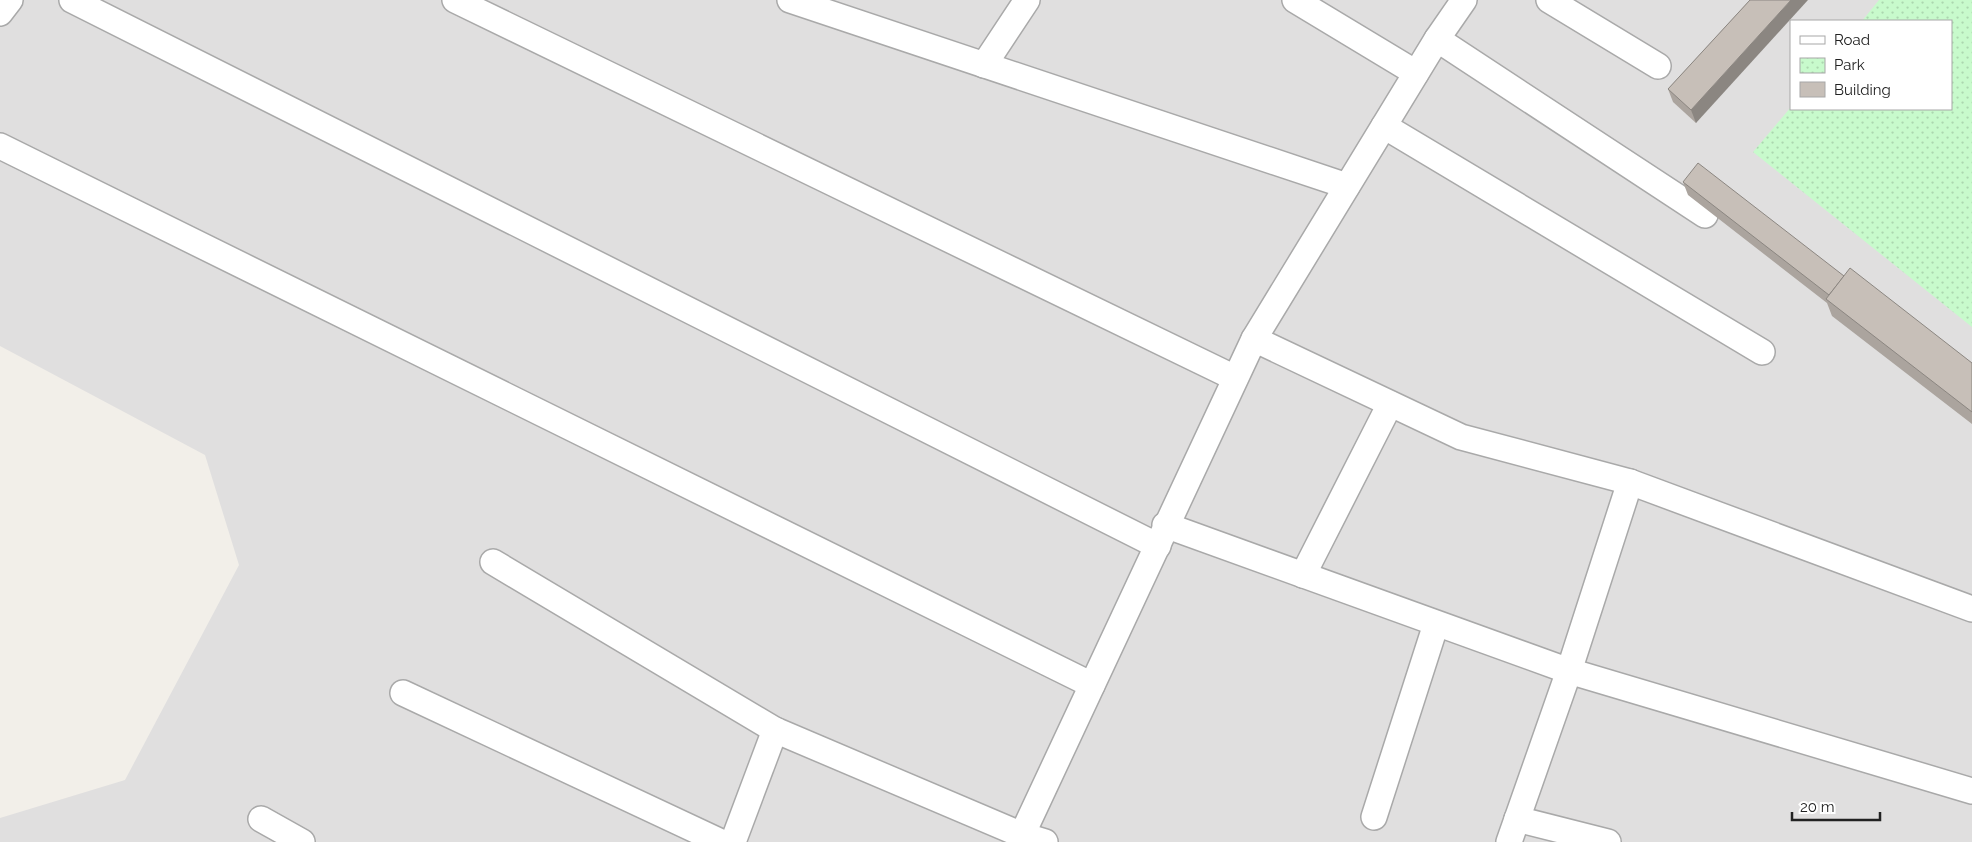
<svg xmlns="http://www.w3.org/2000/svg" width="1972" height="842" font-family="Raleway,sans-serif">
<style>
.residential{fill:#e0dfdf;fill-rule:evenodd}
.park{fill:url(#park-dots)}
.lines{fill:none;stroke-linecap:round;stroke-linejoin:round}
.street-casing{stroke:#a9a9a9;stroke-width:28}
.street{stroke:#fff;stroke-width:25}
.wall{fill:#aba49e}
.shaded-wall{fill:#8b8681}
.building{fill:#c7bfb8;stroke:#8b8681}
</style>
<defs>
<pattern id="park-dots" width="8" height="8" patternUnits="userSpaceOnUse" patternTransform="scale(1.25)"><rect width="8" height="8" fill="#c8facc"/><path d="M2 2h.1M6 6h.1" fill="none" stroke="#acd6af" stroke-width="1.8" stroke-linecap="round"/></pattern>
</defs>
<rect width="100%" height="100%" fill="#f2efe9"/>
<!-- residential -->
<path class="residential" d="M0 0H1972V842H0V818L125 780 239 565 205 455 0 346ZM1791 21H1951V109H1791Z"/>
<!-- park -->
<path class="park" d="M1879 0H1972V327L1753 152 1791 107V109H1951V21H1862Z"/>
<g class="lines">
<!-- street casing -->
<g class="street-casing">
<g id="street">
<path d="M72 0 1158 546"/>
<path d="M455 0 1235 378"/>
<path d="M790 0 1347 186"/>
<path d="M1295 0 1416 73"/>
<path d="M1549 0 1658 66"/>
<path d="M0 13 10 0"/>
<path d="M1437 39 1705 215"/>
<path d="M984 65 1027 0"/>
<path d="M1384 126 1762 352"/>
<path d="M0 146 1092 685"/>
<path d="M1254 339 1461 437 1630 482 1972 609"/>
<path d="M1165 525 1569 671 1972 791"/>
<path d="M493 562 775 730 1022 835 1045 842"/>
<path d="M1303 575 1390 404"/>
<path d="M403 693 721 842"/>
<path d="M1374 817 1436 624"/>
<path d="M261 819 302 842"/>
<path d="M1517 819 1608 842"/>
<path d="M1022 835 1254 339 1437 39 1464 0"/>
<path d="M733 842 775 730"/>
<path d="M1509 842 1569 671 1630 482"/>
</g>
</g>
<!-- street -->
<use href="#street" class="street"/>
</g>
<!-- wall -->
<g class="wall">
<path d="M1750 0 1696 123 1673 102 1668 89Z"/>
<path d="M1683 182 1844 276 1972 363V424L1832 316 1827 303 1688 195Z"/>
</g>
<!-- shaded-wall -->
<path class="shaded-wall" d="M1791 0H1808L1696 123 1691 110Z"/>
<!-- building -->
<g class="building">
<path d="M1750 0H1791L1691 110 1668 89Z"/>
<path d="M1698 163 1844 276 1829 295 1683 182Z"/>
<path d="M1850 268 1972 363V412L1826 299Z"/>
</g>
<!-- legend -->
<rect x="1790" y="20" width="162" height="90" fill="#ffffff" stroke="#a7a7a7"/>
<rect x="1800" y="36" width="25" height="8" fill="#ffffff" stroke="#a7a7a7"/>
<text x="1834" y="45" font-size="15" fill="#222222">Road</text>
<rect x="1800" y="58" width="25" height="15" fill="url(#park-dots)" stroke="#a7a7a7"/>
<text x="1834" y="70" font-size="15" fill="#222222">Park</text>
<rect x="1800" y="82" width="25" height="15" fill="#c7bfb8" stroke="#a7a7a7"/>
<text x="1834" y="95" font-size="15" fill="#222222">Building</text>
<!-- scale -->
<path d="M1792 812v8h88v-8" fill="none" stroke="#222222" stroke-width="2.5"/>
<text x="1800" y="812" font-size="15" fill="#222222" stroke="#ffffff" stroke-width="4" paint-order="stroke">20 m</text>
</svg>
